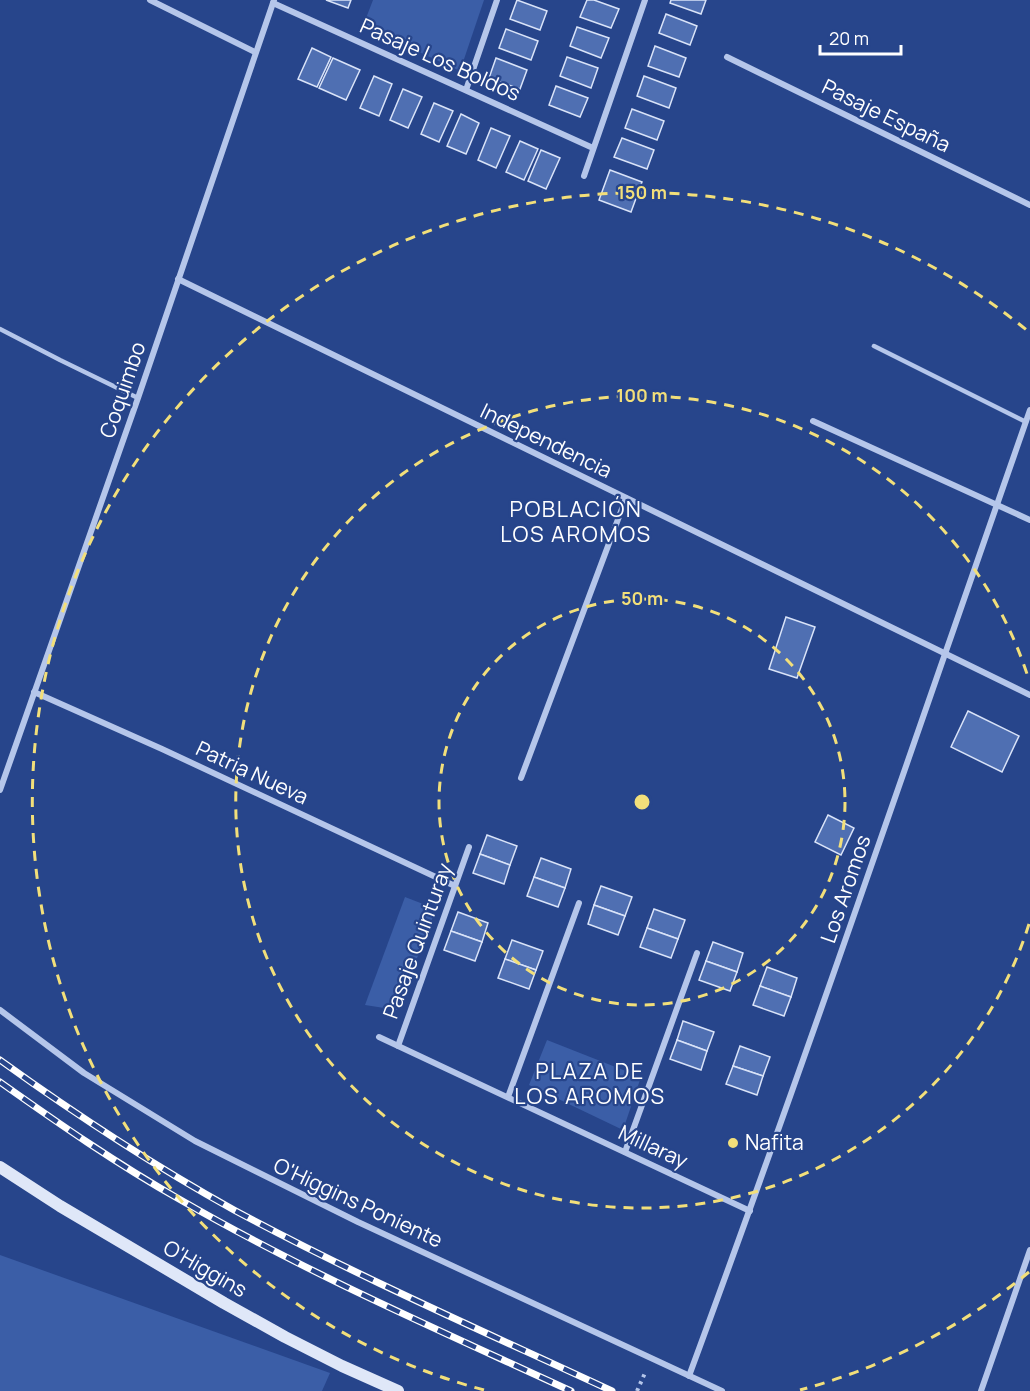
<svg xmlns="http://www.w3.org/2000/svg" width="1030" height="1391" font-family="Manrope,sans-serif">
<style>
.green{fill:#3b5ea7}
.building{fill:#4f6fb2;stroke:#d9e3f8;stroke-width:1.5}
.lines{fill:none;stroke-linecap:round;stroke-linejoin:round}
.path{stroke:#b5c6ea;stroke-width:4;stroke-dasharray:3 4.5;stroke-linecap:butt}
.lane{stroke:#b5c6ea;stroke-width:4.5}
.street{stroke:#b5c6ea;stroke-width:6}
.secondary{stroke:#dfe7f8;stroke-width:12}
.rail-casing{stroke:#fff;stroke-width:7}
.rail{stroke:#27458b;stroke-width:4.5;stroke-dasharray:14;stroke-linecap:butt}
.ring{fill:none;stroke:#f2df7a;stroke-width:3;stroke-dasharray:10 8}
.poi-dot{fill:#f2df7a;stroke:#27458b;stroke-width:2}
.labels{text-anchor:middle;stroke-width:4.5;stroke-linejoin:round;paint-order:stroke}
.street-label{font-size:21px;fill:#fff;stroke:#27458b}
.poi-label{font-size:21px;fill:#fff;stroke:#27458b;text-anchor:start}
.neighbourhood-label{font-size:22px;letter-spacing:1.5px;fill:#fff;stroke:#27458b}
.centre{fill:#f2df7a;stroke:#27458b;stroke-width:3}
.ring-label{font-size:18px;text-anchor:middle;font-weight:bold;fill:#f2df7a;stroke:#27458b;stroke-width:4.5;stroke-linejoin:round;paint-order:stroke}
</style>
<rect width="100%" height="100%" fill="#27458b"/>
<!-- green -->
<g class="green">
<path d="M373 0H484L460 71 363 26Z"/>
<path d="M405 897 436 909 397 1010 365 1005Z"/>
<path d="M547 1040 641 1077 623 1130 529 1085Z"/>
<path d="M0 1255 330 1373 322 1391H0Z"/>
</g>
<!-- building -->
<g class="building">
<path d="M326 0H351L348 8Z"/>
<path d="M517 0 547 11 540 30 510 19Z"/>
<path d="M587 0H594L619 9 611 28 580 17Z"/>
<path d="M671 0H706L701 14 670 3Z"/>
<path d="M666 14 697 26 690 45 659 33Z"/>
<path d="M577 27 609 38 601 58 570 46Z"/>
<path d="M506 29 538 41 531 60 499 48Z"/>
<path d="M655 46 686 58 679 77 648 66Z"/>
<path d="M312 48 331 57 317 87 298 79Z"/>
<path d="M567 57 598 68 591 88 560 76Z"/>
<path d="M333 58 360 70 346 100 319 88Z"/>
<path d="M496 58 527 70 520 89 489 78Z"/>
<path d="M374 76 392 84 379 116 360 108Z"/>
<path d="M644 76 676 88 669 108 637 96Z"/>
<path d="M556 86 588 98 580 117 549 105Z"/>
<path d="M403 89 422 97 408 128 390 120Z"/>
<path d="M434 103 453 111 439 142 421 134Z"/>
<path d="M632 109 664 121 657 140 625 128Z"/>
<path d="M461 114 479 123 466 154 447 146Z"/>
<path d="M491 128 510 136 496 168 478 160Z"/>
<path d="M622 138 654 150 647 169 614 157Z"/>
<path d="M520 141 538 149 524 180 506 172Z"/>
<path d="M541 150 560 158 546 189 528 181Z"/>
<path d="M610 170 642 182 631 212 599 200Z"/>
<path d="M786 617 815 627 797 678 769 669Z"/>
<path d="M968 711 1019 736 1002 772 951 747Z"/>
<path d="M828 815 854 828 841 855 815 842Z"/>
<path d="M487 835 517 846 510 865 480 854Z"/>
<path d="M480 854 510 865 504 884 473 873Z"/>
<path d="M541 858 571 869 565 888 534 877Z"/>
<path d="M534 877 565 888 558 907 527 896Z"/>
<path d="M601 886 632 897 625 916 594 905Z"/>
<path d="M594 905 625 916 618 935 588 924Z"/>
<path d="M654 909 685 920 678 939 647 928Z"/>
<path d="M458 912 488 923 482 942 451 931Z"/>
<path d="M647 928 678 939 671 958 640 947Z"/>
<path d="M451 931 482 942 475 961 444 950Z"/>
<path d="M512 940 543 951 536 970 505 959Z"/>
<path d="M713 942 743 953 737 972 706 961Z"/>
<path d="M505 959 536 970 529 989 498 978Z"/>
<path d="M706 961 737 972 730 991 699 980Z"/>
<path d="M767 967 797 978 791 997 760 986Z"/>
<path d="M760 986 791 997 784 1016 753 1005Z"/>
<path d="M683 1021 714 1032 707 1051 677 1040Z"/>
<path d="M677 1040 707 1051 701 1070 670 1059Z"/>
<path d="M740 1046 770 1057 763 1076 733 1066Z"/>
<path d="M733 1066 763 1076 757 1095 726 1084Z"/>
</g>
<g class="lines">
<!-- path -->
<path class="path" d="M637 1391 645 1373"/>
<!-- lane -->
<g class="lane">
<path d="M0 329 60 360 138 398"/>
<path d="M874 346 1026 422"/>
</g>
<!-- street -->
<g class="street">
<path d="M150 0 255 52"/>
<path d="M273 3 593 148"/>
<path d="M727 57 1030 205"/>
<path d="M466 90 497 0"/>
<path d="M584 176 645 0"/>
<path d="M178 279 1030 695"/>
<path d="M813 421 1030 520"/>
<path d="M34 692 162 749 455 886"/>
<path d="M521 778 626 498"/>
<path d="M0 790 138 398 274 0"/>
<path d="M0 1010 84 1073 195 1141 358 1222 722 1391"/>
<path d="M379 1037 750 1211"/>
<path d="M398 1046 469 847"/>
<path d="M508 1097 579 903"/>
<path d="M625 1152 697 953"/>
<path d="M689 1376C807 1056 917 733 1030 410"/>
<path d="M981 1391 1030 1250"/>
</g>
<!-- secondary -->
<path class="secondary" d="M0 1167 60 1206 224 1303 285 1337 342 1366 398 1391"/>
<!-- rail casing -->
<g class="rail-casing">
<g id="rail">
<path d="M0 1060C75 1114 153 1165 234 1210 357 1276 485 1332 612 1391"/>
<path d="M0 1082C58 1123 117 1164 179 1199 305 1272 439 1330 571 1391"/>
</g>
</g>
<!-- rail -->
<use href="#rail" class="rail"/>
</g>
<!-- distance rings -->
<g class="ring">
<circle cx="642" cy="802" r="203"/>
<path d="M1029 924A406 406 0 1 1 1029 680"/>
<path d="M1029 1272A609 609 0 0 1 800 1390M484 1390A609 609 0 1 1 1029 332"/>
</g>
<!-- markers -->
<circle class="poi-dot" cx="733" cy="1143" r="6"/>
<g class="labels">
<!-- street labels -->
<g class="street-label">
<text transform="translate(440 60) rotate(24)" y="7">Pasaje Los Boldos</text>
<text transform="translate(886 116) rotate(26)" y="7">Pasaje España</text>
<text transform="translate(123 390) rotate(-71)" y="7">Coquimbo</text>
<text transform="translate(546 441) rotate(26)" y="7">Independencia</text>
<text transform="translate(252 773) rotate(25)" y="7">Patria Nueva</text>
<text transform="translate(846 889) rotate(-71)" y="7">Los Aromos</text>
<text transform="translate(418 941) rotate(-70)" y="7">Pasaje Quinturay</text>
<text transform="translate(653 1147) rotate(25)" y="7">Millaray</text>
<text transform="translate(358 1203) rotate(25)" y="7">O'Higgins Poniente</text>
<text transform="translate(205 1269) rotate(30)" y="7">O'Higgins</text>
</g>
<!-- poi labels -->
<g class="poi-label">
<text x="745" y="1150">Nafita</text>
</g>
<!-- neighbourhood labels -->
<g class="neighbourhood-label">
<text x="576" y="517">POBLACIÓN<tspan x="576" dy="25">LOS AROMOS</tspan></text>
<text x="590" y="1079">PLAZA DE<tspan x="590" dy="25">LOS AROMOS</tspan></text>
</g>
</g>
<circle cx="642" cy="802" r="9" class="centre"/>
<g class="ring-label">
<text x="642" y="199">150 m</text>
<text x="642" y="402">100 m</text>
<text x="642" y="605">50 m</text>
</g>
<!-- scale -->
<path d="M820 45v9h81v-9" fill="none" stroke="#ffffff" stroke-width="3"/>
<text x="829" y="45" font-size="18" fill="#ffffff" stroke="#27458b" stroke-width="4.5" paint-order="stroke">20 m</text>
</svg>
